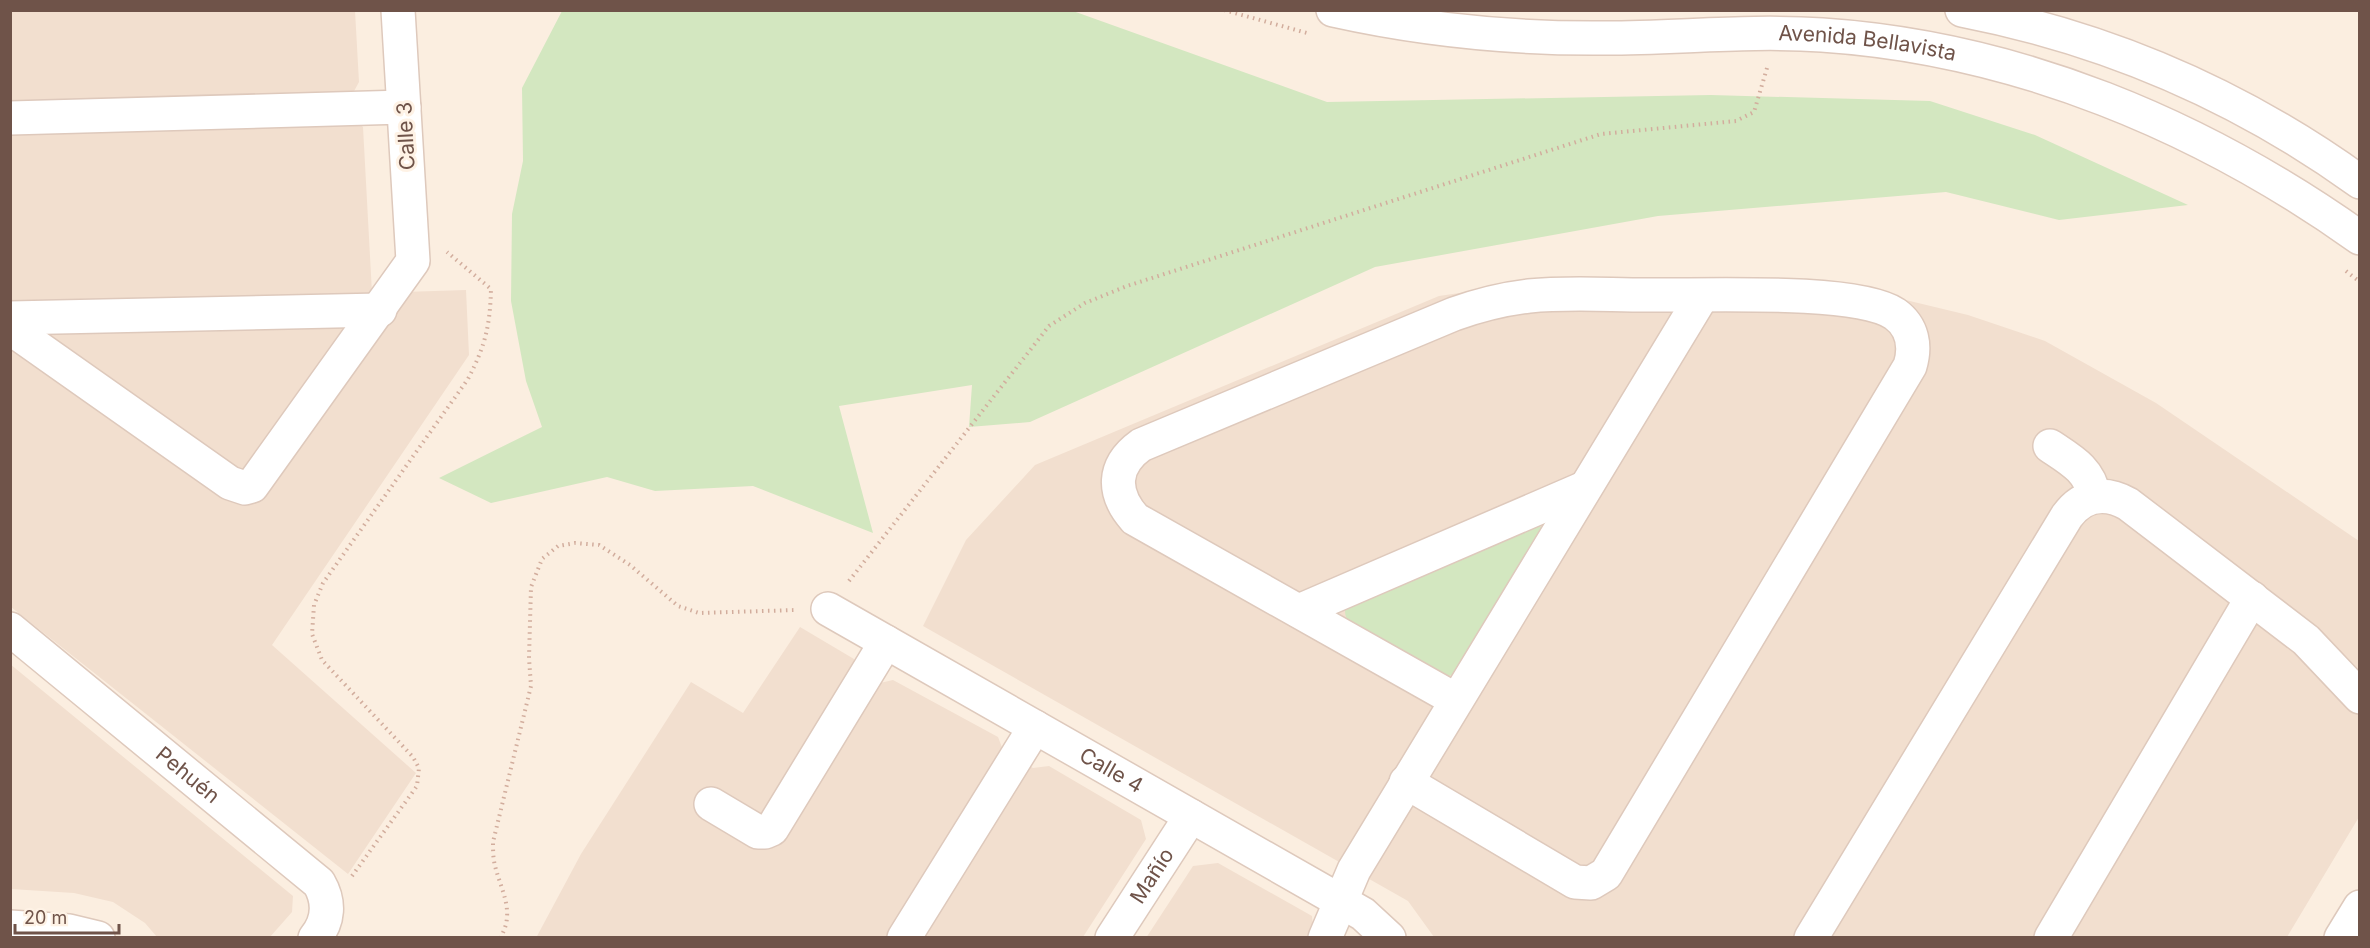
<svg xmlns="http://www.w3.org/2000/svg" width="2370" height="948" font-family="Inter,sans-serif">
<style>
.residential{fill:#f2dfcf}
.green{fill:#d3e7c0}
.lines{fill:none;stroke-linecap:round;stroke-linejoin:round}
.minor-casing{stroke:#dec9bc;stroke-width:36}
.path{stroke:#d2ad9d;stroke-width:4;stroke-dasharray:1.5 4.5;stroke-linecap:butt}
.minor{stroke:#fff;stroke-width:33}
.labels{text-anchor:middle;stroke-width:6;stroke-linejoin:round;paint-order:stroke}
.street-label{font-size:21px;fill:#6f5349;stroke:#fef2e5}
</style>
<rect width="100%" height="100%" fill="#fbeee0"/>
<!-- residential -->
<g class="residential">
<path d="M10 11H355L359 82 353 93 355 119 363 127 372 293 466 290 469 355 272 645 416 773 348 874 11 607Z"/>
<path d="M1514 285 1889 296 1968 315 2045 341 2156 403 2359 541V817L2287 937H1434L1408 901 923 626 966 540 1035 465 1439 296Z"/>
<path d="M800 627 854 659 855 668 880 683 893 680 998 737 1003 750 1033 768 1049 766 1141 820 1146 839 1083 937 536 938 581 854 691 682 743 713Z"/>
<path d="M10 664 293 896 292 912 270 937H157L145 923 113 902 74 893 11 889Z"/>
<path d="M1218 863 1312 916 1313 927 1331 938H1146L1193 866Z"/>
</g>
<!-- green -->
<g class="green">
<path d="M562 11H1073L1327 102 1711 95 1930 101 2035 135 2188 205 2059 220 1946 192 1658 216 1375 267 1030 422 969 427 972 385 839 406 873 533 753 486 655 491 607 477 491 503 439 478 542 427 526 381 511 301 512 214 523 161 522 88Z"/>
<path d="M1535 524 1543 528 1457 674 1448 676 1439 675 1350 623C1345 617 1344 613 1346 605Z"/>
</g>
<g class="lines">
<!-- minor casing -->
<g class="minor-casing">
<g id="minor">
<path id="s1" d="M1333 10C1423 30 1514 39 1606 38 1678 38 1750 30 1822 35 2017 48 2201 125 2360 238"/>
<path d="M1962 10C2106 38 2241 96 2360 182"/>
<path d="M10 118 404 107"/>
<path d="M10 318 380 310"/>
<path d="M10 328 230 483 245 488 252 486 413 261 398 10"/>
<path d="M2050 446C2071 460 2090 470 2094 496"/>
<path id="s2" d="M828 609 1363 914 1389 938"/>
<path d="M1299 611 1582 489"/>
<path id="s3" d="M10 629 319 883C330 902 329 921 315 938"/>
<path d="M1406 782 1575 882 1591 883 1606 874 1910 366C1916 346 1913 327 1895 314 1856 288 1699 296 1647 295 1608 295 1568 292 1529 296 1503 299 1479 305 1454 314L1141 445C1112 466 1112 493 1135 519L1456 700"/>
<path d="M711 804 758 832H765L772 829 886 642"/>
<path d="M10 927 69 931 98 938"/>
<path d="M904 938 1035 727"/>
<path id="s4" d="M1112 938 1191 816"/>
<path d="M1325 938 1354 870 1702 296"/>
<path d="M1811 938 2067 516C2083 494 2105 491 2128 504L2306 640 2360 697"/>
<path d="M2051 938 2252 598"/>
<path d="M2341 938 2360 907"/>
</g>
</g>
<!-- path -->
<g class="path">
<path d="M1224 10 1307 33"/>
<path d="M2346 271 2360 282"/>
<path d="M849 581 1049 326 1085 303 1127 286 1601 134 1736 121 1754 112 1767 68"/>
<path d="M352 876 417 786 419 768 413 757 322 660 312 634 314 605 323 583 468 379C485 346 490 327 491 289L447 252"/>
<path d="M500 938C517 911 499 888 494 861 493 855 493 848 493 842L531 686 529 658 531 587 542 559 558 546 575 543 599 545 630 565 678 606 699 613 796 610"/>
</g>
<!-- minor -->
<use href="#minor" class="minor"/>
</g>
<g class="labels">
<!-- street labels -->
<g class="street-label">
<text dy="7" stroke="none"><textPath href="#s1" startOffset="537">Avenida Bellavista</textPath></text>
<text transform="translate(406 136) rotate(-93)" y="7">Calle 3</text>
<text dy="7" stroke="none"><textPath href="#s2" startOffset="326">Calle 4</textPath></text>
<text dy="7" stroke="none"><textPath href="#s3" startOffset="230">Pehuén</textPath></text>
<text dy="7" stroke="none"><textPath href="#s4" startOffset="74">Mañío</textPath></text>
</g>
</g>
<!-- border -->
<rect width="2370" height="948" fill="none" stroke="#6f5349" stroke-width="24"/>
<!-- scale -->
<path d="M15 924v9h104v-9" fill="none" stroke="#6f5349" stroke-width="3"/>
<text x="24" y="924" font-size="18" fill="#6f5349" stroke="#fef2e5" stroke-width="4.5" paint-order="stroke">20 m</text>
</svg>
